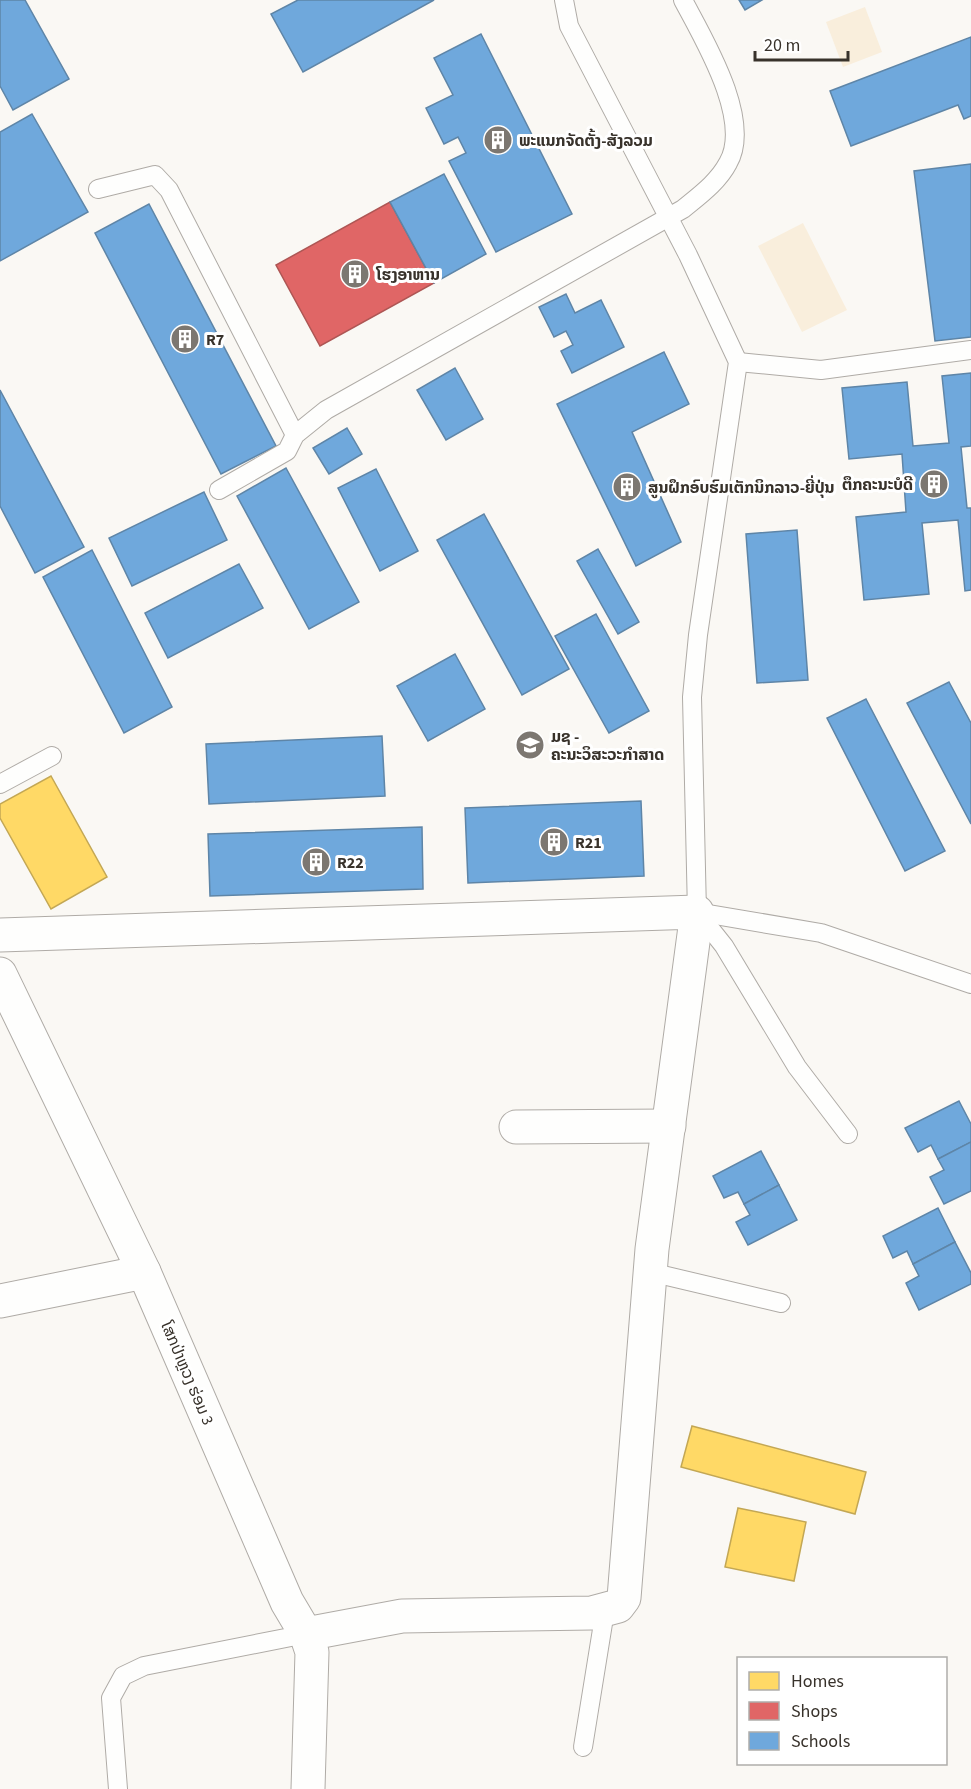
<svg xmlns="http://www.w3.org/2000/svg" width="971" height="1789" font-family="'Source Sans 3','Noto Sans Lao',sans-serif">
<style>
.green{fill:#f9eedc}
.homes{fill:#ffd966;stroke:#c3a754;stroke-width:1.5}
.shops{fill:#e06666;stroke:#ae5654;stroke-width:1.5}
.schools{fill:#6fa8dc;stroke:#5e85a7;stroke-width:1.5}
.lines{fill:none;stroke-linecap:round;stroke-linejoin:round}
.service-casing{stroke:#afaba6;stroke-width:20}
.minor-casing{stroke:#afaba6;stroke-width:35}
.service{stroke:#fefefd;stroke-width:18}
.minor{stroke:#fefefd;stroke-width:33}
.labels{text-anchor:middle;stroke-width:6;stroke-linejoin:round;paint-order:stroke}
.poi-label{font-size:16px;font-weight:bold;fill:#38322b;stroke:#fff;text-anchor:start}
.street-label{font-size:16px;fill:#38322b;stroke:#fff}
</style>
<rect width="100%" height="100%" fill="#faf8f4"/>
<!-- green -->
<g class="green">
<path d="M865 7 882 52 843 67 826 22Z"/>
<path d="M803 223 847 310 802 332 758 246Z"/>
</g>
<!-- homes -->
<g class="homes">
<path d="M51 776 107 877 51 909 0 818V804Z"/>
<path d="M692 1426 866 1472 855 1514 681 1467Z"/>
<path d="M738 1508 806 1522 794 1581 725 1567Z"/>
</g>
<!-- shops -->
<path class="shops" d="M390 202 434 283 320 346 276 265Z"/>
<!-- schools -->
<g class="schools">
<path d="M0 0H25L69 79 13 110 0 86Z"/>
<path d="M298 0H434L303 72 271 14Z"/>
<path d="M739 0H762L745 10Z"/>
<path d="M481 34 572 214 496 252 449 161 466 153 458 137 444 144 426 108 453 95 434 58Z"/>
<path d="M971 37V116L964 119 958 105 851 146 830 91Z"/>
<path d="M32 114 88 212 0 261V132Z"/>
<path d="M971 164V337L935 341 914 171Z"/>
<path d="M444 174 486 254 434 283 390 202Z"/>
<path d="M149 204 276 446 221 474 95 233Z"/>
<path d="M566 294 575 313 601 300 624 347 572 373 561 351 573 345 566 331 554 337 539 307Z"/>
<path d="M664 352 689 404 632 432 681 542 636 566 557 404Z"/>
<path d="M455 368 483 419 446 440 417 390Z"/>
<path d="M971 373V446L961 447 967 508H971V590L965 591 958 520 922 523 929 594 864 600 856 517 906 512 902 454 849 459 842 388 907 382 913 446 949 443 942 376Z"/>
<path d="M0 390 84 547 35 573 0 506Z"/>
<path d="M347 428 362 454 329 474 313 448Z"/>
<path d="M286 468 359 602 309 629 237 496Z"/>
<path d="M376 469 418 551 380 571 338 488Z"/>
<path d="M204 492 227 540 132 586 109 538Z"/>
<path d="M484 514 569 669 522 695 437 540Z"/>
<path d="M797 530 808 680 757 683 746 534Z"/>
<path d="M598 549 639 622 618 634 577 561Z"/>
<path d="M92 550 172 707 124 733 43 577Z"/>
<path d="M239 564 263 608 168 658 145 613Z"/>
<path d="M596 614 649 711 609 733 555 636Z"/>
<path d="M455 654 485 709 428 741 397 686Z"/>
<path d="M949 682 971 723V824L907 703Z"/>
<path d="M866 699 945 851 905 871 827 718Z"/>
<path d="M382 736 385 796 209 804 206 744Z"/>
<path d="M641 801 644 876 468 883 465 808Z"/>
<path d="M422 827 423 889 210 896 208 834Z"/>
<path d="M959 1101 971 1124V1142L938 1159 931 1145 918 1152 905 1128Z"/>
<path d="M971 1142V1191L944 1204 930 1177 944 1170 938 1159Z"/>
<path d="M761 1151 779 1185 744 1204 738 1192 724 1198 713 1176Z"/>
<path d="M779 1185 797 1220 748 1245 736 1222 750 1215 744 1204Z"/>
<path d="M938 1208 955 1242 913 1264 907 1251 893 1258 883 1236Z"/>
<path d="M955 1242 971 1273V1284L919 1310 906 1283 919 1276 913 1264Z"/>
</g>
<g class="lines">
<!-- service casing -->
<g class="service-casing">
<g id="service">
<path d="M564 0 569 26 688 255 738 362 698 635 692 697 697 912 724 946 797 1067 848 1134"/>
<path d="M98 189 155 175 169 190 295 435"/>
<path d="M738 362 821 370 971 350"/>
<path d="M219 490 287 451 295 435 326 410 683 209C700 195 718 182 728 163 753 120 703 38 683 0"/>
<path d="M0 784 52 756"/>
<path d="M697 912 821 933 971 984"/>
<path d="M650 1272 781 1303"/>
<path d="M583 1747 605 1611"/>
<path d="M118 1789 111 1698 123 1676 144 1666 306 1634"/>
</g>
</g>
<!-- minor casing -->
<g class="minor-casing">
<g id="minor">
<path d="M0 935 697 912 652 1249 624 1598 618 1606 592 1613 402 1616 306 1634"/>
<path d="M0 974 144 1272 287 1602 306 1634 312 1652 308 1789"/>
<path d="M516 1127 669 1126"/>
<path d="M0 1301 144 1272"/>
</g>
</g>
<!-- service -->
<use href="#service" class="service"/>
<!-- minor -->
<use href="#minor" class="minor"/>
</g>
<!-- icons -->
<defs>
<g id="building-disc" transform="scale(1.5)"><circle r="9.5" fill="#7c7771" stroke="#fff"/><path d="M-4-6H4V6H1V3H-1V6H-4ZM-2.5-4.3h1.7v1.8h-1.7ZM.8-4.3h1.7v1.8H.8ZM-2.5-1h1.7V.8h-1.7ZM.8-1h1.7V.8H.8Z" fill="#fff"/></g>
<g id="university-disc" transform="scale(1.5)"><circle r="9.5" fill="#7c7771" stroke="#fff"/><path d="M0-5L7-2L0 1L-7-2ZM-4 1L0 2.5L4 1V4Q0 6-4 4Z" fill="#fff"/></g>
</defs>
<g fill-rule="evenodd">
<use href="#building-disc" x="498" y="140"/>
<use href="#building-disc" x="355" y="274"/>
<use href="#building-disc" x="185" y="339"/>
<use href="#building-disc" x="934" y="484"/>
<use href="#building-disc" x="627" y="487"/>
<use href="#university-disc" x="530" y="745"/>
<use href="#building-disc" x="554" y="842"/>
<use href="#building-disc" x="316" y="862"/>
</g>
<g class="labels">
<!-- poi labels -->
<g class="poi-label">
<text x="519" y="146">ພະແນກຈັດຕັ້ງ-ສັງລວມ</text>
<text x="376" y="280">ໂຮງອາຫານ</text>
<text x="206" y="345">R7</text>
<text x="913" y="490" text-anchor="end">ຕຶກຄະນະບໍດີ</text>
<text x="648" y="493">ສູນຝຶກອົບຮົມເຕັກນິກລາວ-ຍີ່ປຸ່ນ</text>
<text x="551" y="742">ມຊ -<tspan x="551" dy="18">ຄະນະວິສະວະກຳສາດ</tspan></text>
<text x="575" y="848">R21</text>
<text x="337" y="868">R22</text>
</g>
<!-- street labels -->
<g class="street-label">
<text transform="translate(188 1373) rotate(67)" y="6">ໂສກປ່າຫຼວງ ຮ່ອມ 3</text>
</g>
</g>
<!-- legend -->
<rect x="737" y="1657" width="210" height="108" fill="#ffffff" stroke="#afadaa" stroke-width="1.5"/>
<rect x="749" y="1672" width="30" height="18" fill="#ffd966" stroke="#afadaa" stroke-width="1.5"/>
<text x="791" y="1687" font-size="18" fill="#38322b">Homes</text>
<rect x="749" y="1702" width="30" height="18" fill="#e06666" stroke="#afadaa" stroke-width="1.5"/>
<text x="791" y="1717" font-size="18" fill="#38322b">Shops</text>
<rect x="749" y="1732" width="30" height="18" fill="#6fa8dc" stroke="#afadaa" stroke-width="1.5"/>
<text x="791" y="1747" font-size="18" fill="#38322b">Schools</text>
<!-- scale -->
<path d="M755 51v9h93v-9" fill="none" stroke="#38322b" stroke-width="3"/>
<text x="764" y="51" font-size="18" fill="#38322b" stroke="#ffffff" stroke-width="4.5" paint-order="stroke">20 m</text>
</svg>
